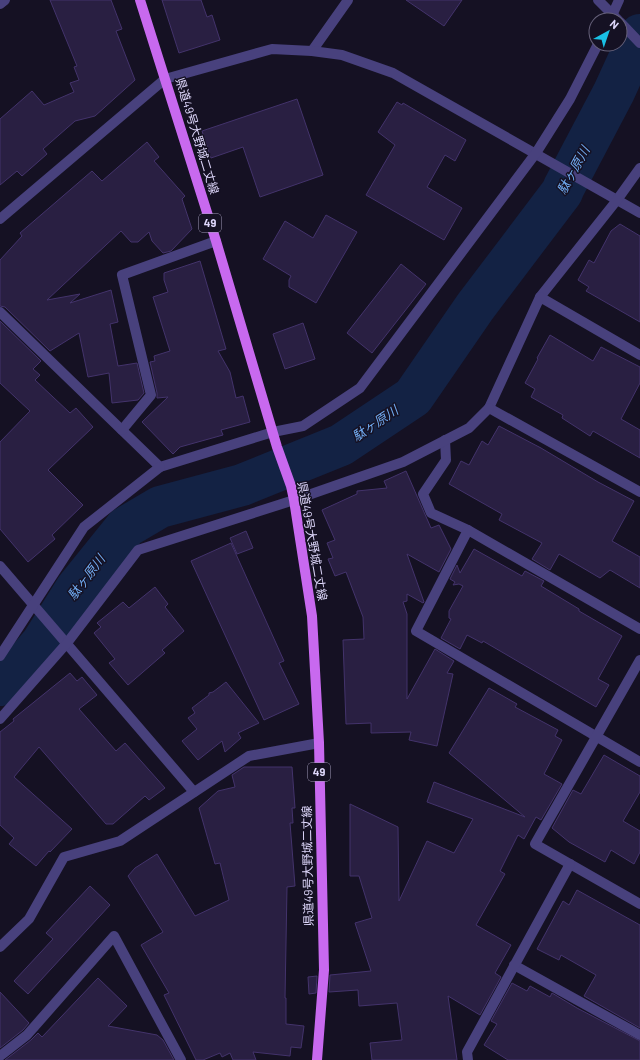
<svg xmlns="http://www.w3.org/2000/svg" width="640" height="1060" font-family="Barlow,'Noto Sans JP',sans-serif">
<style>
.lines{fill:none;stroke-linecap:round;stroke-linejoin:round}
.river{stroke:#132244;stroke-width:42}
.building{fill:#291f42;stroke:#43336b}
.minor{stroke:#48417d;stroke-width:10}
.major{stroke:#c869ef;stroke-width:10}
.labels{text-anchor:middle;stroke-width:3;stroke-linejoin:round;paint-order:stroke}
.shield{fill:#151123;stroke:#a29cba;stroke-width:1}
.shield-label{font-size:11px;font-weight:bold;fill:#ded7fb}
.street-label{font-size:12px;fill:#ded7fb;stroke:#151123}
.water-label{font-size:13px;font-style:italic;fill:#70aaf0;stroke:#151123}
</style>
<rect width="100%" height="100%" fill="#151123"/>
<g class="lines">
<!-- river -->
<path class="river" d="M0 685 15 674 42 643 76 589 126 527 160 507 242 485 341 445 413 397 475 307 562 192 564 187 614 92 640 35"/>
</g>
<!-- building -->
<g class="building">
<path d="M50 0H111L122 29 116 31 135 80 95 116 75 121 43 149 47 154 22 176 17 171 0 185V119L32 91 44 105 74 92 70 83 79 80 74 67 77 66Z"/>
<path d="M162 0H201L207 17 212 15 220 40 179 53Z"/>
<path d="M406 0H462L444 26Z"/>
<path d="M297 99 323 175 260 197 243 147 211 158 202 131Z"/>
<path d="M397 102 402 105 403 103 466 140 455 161 445 155 427 187 462 208 444 240 366 195 395 145 378 132Z"/>
<path d="M147 142 159 157 154 161 185 196 182 199 192 229 171 251 163 253 152 241 149 232 138 242H131L121 231 47 300 80 294 70 303 111 290 118 322 110 324 118 366 137 363 144 393 138 400 112 403 109 373 88 377 79 333 50 351 5 307 0 306V260L22 236 20 233 92 171 102 181Z"/>
<path d="M326 215 357 232 316 303 289 287V280L291 276 263 259 285 221 313 238Z"/>
<path d="M620 224 640 236V322L586 291 589 287 578 280 589 260 594 263 611 231Z"/>
<path d="M200 261 226 349 218 351 230 372 236 398 243 396 250 422 221 430 223 435 180 447 173 454 142 422 168 397 157 398V393L150 362 155 361 154 356 170 351 153 297 168 292 164 280V273Z"/>
<path d="M401 264 426 284 372 353 347 333Z"/>
<path d="M0 321 41 361 33 369 40 375 35 380 70 413 76 408 93 427 48 470 83 505 52 535 55 539 28 562 0 529V442L30 411 0 383Z"/>
<path d="M303 323 315 359 285 369 273 334Z"/>
<path d="M550 335 593 361 601 347 640 367V383L621 419 640 430V458L593 431 590 436 562 418 563 415 531 397 535 389 525 383 538 359 537 358Z"/>
<path d="M499 426 541 448 598 482 634 501 612 541 640 557V588L610 570 600 578 559 554 550 570 532 559 542 543 499 520 502 514 449 484 461 461 469 465 482 441 488 445Z"/>
<path d="M406 471 431 528 439 525 451 549 439 572 407 554 424 602 423 603 407 594V601L403 602 407 614V699L435 649 454 661 447 673 453 674 437 746 409 740 411 732 371 733V723L346 724 343 640 364 639 363 617 346 572 335 576 328 559 333 558 327 543 335 540 322 510 357 494V491L387 488 384 481Z"/>
<path d="M246 531 253 548 237 554 230 538Z"/>
<path d="M231 543 284 661 279 663 299 704 264 720 191 561Z"/>
<path d="M474 549 522 576 525 571 544 581 541 586 579 609V611L622 636 598 679 609 685 596 707 483 641 482 643 467 635 460 649 441 638 451 619 449 618V611L463 586 459 584 453 585 455 582 450 579 457 565 460 573Z"/>
<path d="M155 587 168 604 165 607 184 631 162 650 165 653 128 685 109 663 115 659 94 633 101 627 97 623 123 602 129 608Z"/>
<path d="M70 673 77 681 82 677 97 695 79 709 116 751 125 743 165 788 149 800 145 796 113 824H106L39 747 14 777 72 829 50 852 49 851 36 866 9 844 14 838 0 825V732L14 721 13 719Z"/>
<path d="M226 682 259 723 238 733 241 738 225 752 222 741 198 760 182 741 197 729 188 718 195 713 192 708 209 695V693L213 692Z"/>
<path d="M489 688 517 704 515 707 558 730 555 736 562 740 544 774 562 784 541 820 536 817 524 839 518 835 500 871 505 874 476 925 511 945 495 973 501 977 480 1015 448 996 457 1060H372L370 1043 402 1040 397 1003 359 1006 358 990 329 992 330 975 371 971 355 923 372 918 359 876H350V804L398 827 399 901 427 841 454 853 473 819 427 802 434 782 525 817 449 753Z"/>
<path d="M604 755 640 776V792L623 821 640 831V852L634 864 611 850 605 862 569 842 552 828 573 790 581 794Z"/>
<path d="M244 767H292L295 808H292L293 823H290L295 886 287 887 285 998H286V1024L304 1026 301 1048 291 1047 290 1056 253 1052 256 1060H233L230 1053 222 1057 220 1053 203 1060H196L164 995 169 993 141 945 163 932 128 876 135 868 157 854 195 916 229 900 220 863 215 864 199 808 218 791 235 787 232 775Z"/>
<path d="M90 886 110 905 28 994 14 981 53 939 46 933Z"/>
<path d="M577 890 640 925V1028L584 996 596 975 561 955 559 960 537 949 563 901 569 905Z"/>
<path d="M317 976 316 993 309 994 308 977Z"/>
<path d="M98 978 127 1006 108 1026 157 1035 163 1040 174 1060H5L31 1040 38 1033 42 1037Z"/>
<path d="M512 983 527 991 530 986 550 997 552 993 577 1008 640 1041V1060H508L484 1045 497 1024 491 1021Z"/>
<path d="M0 992 29 1023 23 1030 0 1048Z"/>
</g>
<g class="lines">
<!-- minor -->
<g class="minor">
<path d="M598 0 618 20"/>
<path d="M0 4 5 0"/>
<path d="M610 20 619 0"/>
<path d="M620 22 640 43"/>
<path d="M312 51 348 0"/>
<path d="M0 219 165 79 272 49 312 51 342 55 393 73 640 213"/>
<path d="M540 297 617 200 640 168"/>
<path d="M0 312 160 467 273 432 303 426 360 388 536 153 570 99 598 44"/>
<path d="M640 355 540 297 489 408 640 492"/>
<path d="M122 430 151 395 122 275 216 241"/>
<path d="M445 440 446 460 423 494 431 513 468 530"/>
<path d="M0 566 194 792"/>
<path d="M640 629 468 530 416 631 640 762"/>
<path d="M0 656 84 527 160 467"/>
<path d="M640 660 535 844 640 904"/>
<path d="M0 719 67 643 138 550 294 500 403 462 469 428 489 408"/>
<path d="M0 947 29 919 64 857 120 841 249 756 319 743"/>
<path d="M514 965 640 1035"/>
<path d="M0 1056 27 1035 114 936 181 1060"/>
<path d="M468 1060 467 1052 570 864"/>
</g>
<!-- major -->
<path class="major" d="M140 0 216 241 277 447 291 486 294 500 312 616 319 743 324 970 317 1060"/>
</g>
<g class="labels">
<!-- shield labels -->
<g class="shield">
<rect x="199" y="214" width="22" height="18" rx="3"/>
<rect x="308" y="763" width="22" height="18" rx="3"/>
</g>
<g class="shield-label">
<text x="210" y="227">49</text>
<text x="319" y="776">49</text>
</g>
<!-- street labels -->
<g class="street-label">
<text transform="translate(197 136) rotate(73)" y="4">県道49号大野城二丈線</text>
<text transform="translate(312 541) rotate(80)" y="4">県道49号大野城二丈線</text>
<text transform="translate(308 866) rotate(-91)" y="4">県道49号大野城二丈線</text>
</g>
<!-- water labels -->
<g class="water-label">
<text transform="translate(573 170) rotate(-61)" y="5">駄ヶ原川</text>
<text transform="translate(375 423) rotate(-34)" y="5">駄ヶ原川</text>
<text transform="translate(86 577) rotate(-53)" y="5">駄ヶ原川</text>
</g>
</g>
<!-- north arrow -->
<g transform="translate(608 32) rotate(40)"><circle r="19" fill="#151123" stroke="#656079"/>
<path d="M0-3L7 15L0 10L-7 15Z" fill="#19c0e5"/>
<text y="-6" font-size="11" font-weight="bold" text-anchor="middle" fill="#ded7fb">N</text>
</g>
</svg>
